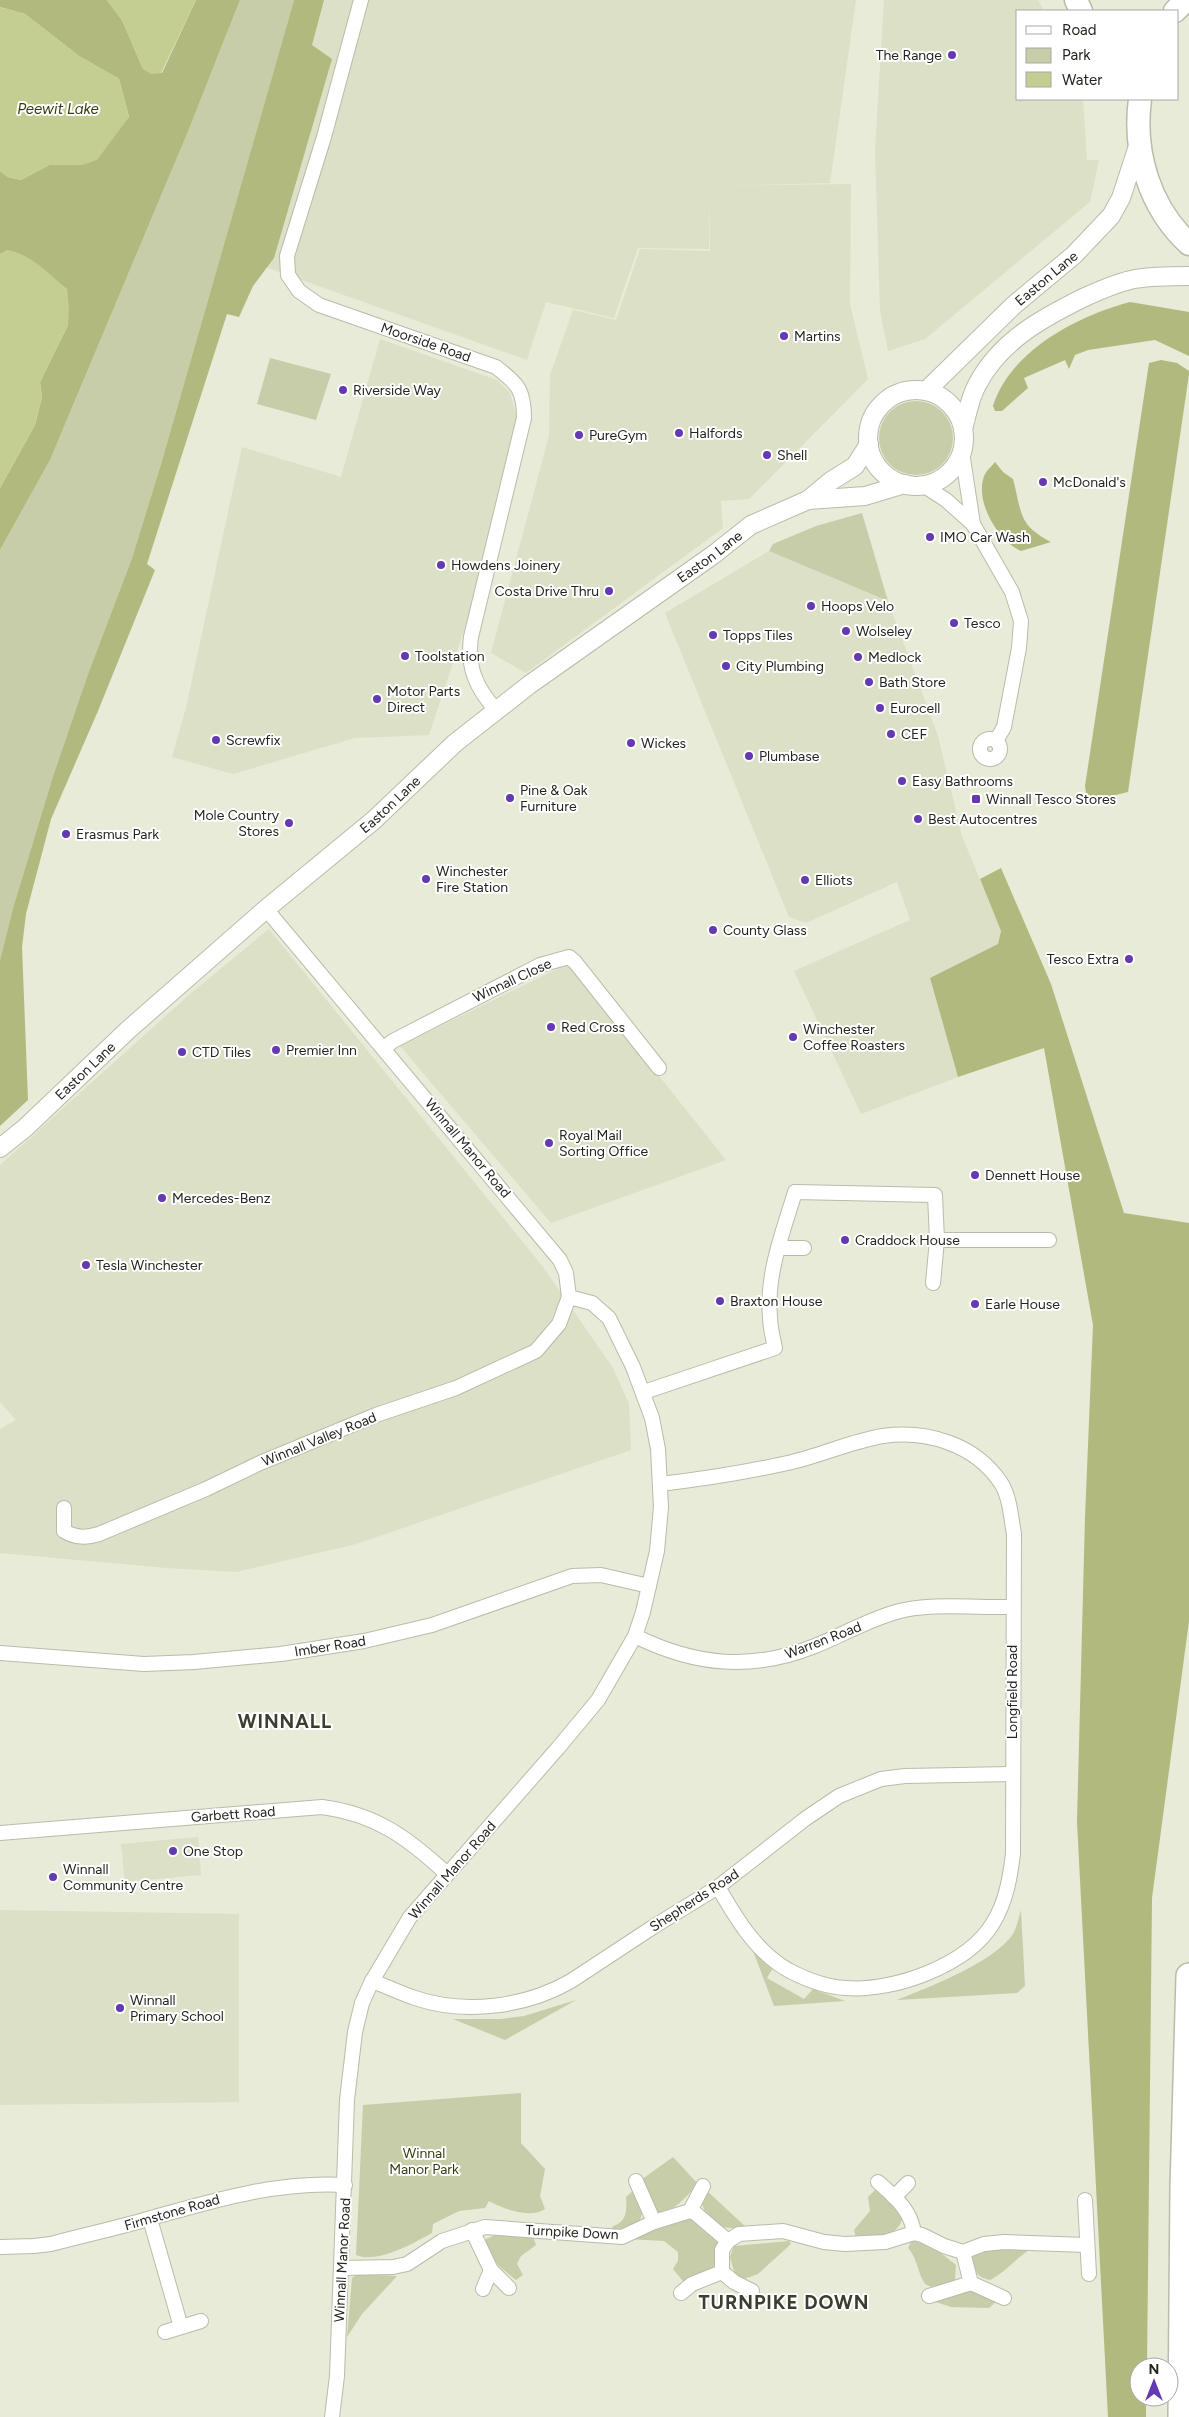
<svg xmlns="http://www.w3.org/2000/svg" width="1189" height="2417" font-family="Figtree,sans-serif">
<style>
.built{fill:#dbe0c6}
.green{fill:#c7cda9}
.forest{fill:#b1b97e}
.water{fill:#c5ce92}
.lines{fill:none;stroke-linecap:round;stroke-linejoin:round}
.minor-casing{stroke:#b9bca9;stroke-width:16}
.tertiary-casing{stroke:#b9bca9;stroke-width:20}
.trunk-casing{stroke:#b9bca9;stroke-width:25}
.motorway-casing{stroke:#b9bca9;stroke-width:28}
.minor{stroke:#fff;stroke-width:14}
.tertiary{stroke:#fff;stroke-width:18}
.trunk{stroke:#fff;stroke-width:22}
.motorway{stroke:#fff;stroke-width:25}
.poi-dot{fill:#6439b1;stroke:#fff;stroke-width:2}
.labels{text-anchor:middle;stroke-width:4;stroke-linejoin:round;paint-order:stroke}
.poi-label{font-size:14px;fill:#24251e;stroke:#fff;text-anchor:start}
.street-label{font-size:14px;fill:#24251e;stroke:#fff}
.park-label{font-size:14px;fill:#393e10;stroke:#fff}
.water-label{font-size:15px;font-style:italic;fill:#373b0d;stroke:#fff}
.district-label{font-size:19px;font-weight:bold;letter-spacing:1px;fill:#3c3f2f;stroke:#fff}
</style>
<rect width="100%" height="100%" fill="#e7ebd7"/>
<!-- built -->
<g class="built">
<path d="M317 0H856L830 183 710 186 851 184 850 304 868 379 749 499 721 501 723 528 526 673 491 653 549 436 550 375 573 310 616 320 640 249 710 251V193L709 249 638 248 614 318 546 302 527 360 234 256Z"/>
<path d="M884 0H1038L1044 11H1018V99H1083L1087 160H1099L1090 202 925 339 888 351 880 311 875 150Z"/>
<path d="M380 339 497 380 510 393 517 417 467 621 429 735 355 738 233 774 172 757 186 708 242 447 341 477Z"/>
<path d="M769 551 888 601 938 736 962 836 1001 931 998 944 930 979 958 1077 861 1114 794 971 910 920 897 882 806 923 789 917 665 613Z"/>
<path d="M269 929 543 1267 613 1368 629 1404 631 1450 356 1544 236 1572 167 1568 0 1553V1429L16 1420 0 1402V1165L190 994Z"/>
<path d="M569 963 726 1160 551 1223 400 1046Z"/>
<path d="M198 1837 201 1875 125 1882 121 1844Z"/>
<path d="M0 1910 239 1914V2102L0 2105Z"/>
</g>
<!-- green -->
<g class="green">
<path d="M240 0H294L161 464 132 558 88 674 53 776 13 908 0 960V550L50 460 187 134Z"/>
<path d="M270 358 331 374 316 420 257 404Z"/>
<circle cx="916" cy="438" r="37"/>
<path d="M862 513 888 601 769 551 773 544 816 526Z"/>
<path d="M1021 1910 1025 1986 1017 1993 897 2000C927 1988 998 1961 1014 1932 1017 1926 1019 1917 1021 1910Z"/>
<path d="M753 1951 774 1966 767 1978 804 1999 813 1989 845 2001 774 2006Z"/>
<path d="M576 2000 505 2040 453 2019H501L524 2016Z"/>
<path d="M521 2093V2143L545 2169 540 2196 545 2209C529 2219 504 2209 489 2201L485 2208 459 2211 433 2224 432 2233C412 2244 377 2264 356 2255L363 2105Z"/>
<path d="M673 2157 698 2184C686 2196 674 2214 655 2213L641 2180Z"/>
<path d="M877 2188 903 2213C902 2238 875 2237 856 2238L854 2230 870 2211 868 2197Z"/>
<path d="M634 2190 642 2213 640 2221 628 2227 612 2230 613 2226C627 2222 627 2210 626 2197Z"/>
<path d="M707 2191 747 2228C722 2230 706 2225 701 2199Z"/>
<path d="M687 2216 693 2218 717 2242 715 2272 683 2281 673 2269 678 2261V2252L664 2241 626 2239Z"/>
<path d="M498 2234 533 2236 536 2245 521 2256 517 2264 523 2275 516 2280C503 2269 485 2258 486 2239Z"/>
<path d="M912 2239 942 2254 956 2265 955 2280C913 2301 926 2269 908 2248Z"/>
<path d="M789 2241 791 2244 758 2274 744 2279 735 2275 730 2257 734 2246Z"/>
<path d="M985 2247 1029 2250C1013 2261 1007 2271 990 2280 975 2277 973 2268 973 2254Z"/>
<path d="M357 2274 397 2276 362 2314 347 2337 352 2278Z"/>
<path d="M982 2291 999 2299 989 2308 951 2307 933 2301 959 2292Z"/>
</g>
<!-- forest -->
<g class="forest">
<path d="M0 0H107L122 20 143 69 162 73 196 0H240L187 134 50 460 0 550V488L35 425 42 397 40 382 68 325 67 289 8 250 0 254V171L8 177 21 180 49 165H82L129 117 119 79 79 56 25 14 0 7Z"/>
<path d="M294 0H324L312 45 332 59 274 258 253 286 239 317 227 314 147 564 155 570 98 711 51 819 26 914 22 947 28 1100 0 1126V960L13 908 53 776 88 674 132 558 161 464Z"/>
<path d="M1130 302 1189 312V356L1155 340 1088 350 1075 355 1069 369 1065 360 1024 378 1028 388 1002 411H995L993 406C1010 351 1077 316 1130 302Z"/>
<path d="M1161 360 1177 363 1189 371V374L1128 792 1103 798H1090L1086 793 1085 786 1149 363Z"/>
<path d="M995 462 1003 472 1013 479C1022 513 1018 525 1051 542L1021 551C998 541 973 500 985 474 987 470 992 466 995 462Z"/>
<path d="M1001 868 1051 984 1124 1213 1189 1223V1621L1152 1898 1147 2367H1139V2397H1146V2417H1108L1077 1822 1085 1517 1093 1325 1044 1048 958 1077 930 978 998 944 1001 931 980 879Z"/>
</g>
<!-- water -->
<g class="water">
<path d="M107 0H196L161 73 151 74 143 69 122 20Z"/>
<path d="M0 7 25 14 79 56 119 79 129 117 97 160 82 165H49L21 180 8 177 0 171Z"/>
<path d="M7 250C32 254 48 274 67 289L69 309 68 325 40 382 42 397 35 425 0 488V254Z"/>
</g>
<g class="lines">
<!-- minor casing -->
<g class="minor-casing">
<g id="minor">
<path d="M361 0 324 137 287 256 288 275 299 291 319 305 496 367C518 384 524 390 524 418L471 637C467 667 476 688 496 710"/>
<path d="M962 452 973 524"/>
<path d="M923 485 946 500 973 524 1012 592 1021 621 1019 648 1004 727 996 741"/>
<circle cx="990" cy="749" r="10"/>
<path d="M384 1048 393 1041 540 965 569 957 575 962 659 1068"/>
<path d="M937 1240H1049"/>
<path d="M778 1248H804"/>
<path d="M644 1392 775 1348C773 1338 770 1327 770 1317 766 1274 783 1232 795 1192L935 1195 937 1240 933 1283"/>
<path d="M660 1484C704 1479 748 1472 792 1462 822 1455 852 1441 883 1436 927 1430 975 1444 1001 1483 1010 1497 1011 1518 1014 1534L1013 1854C1010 1878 1006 1902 993 1923 968 1965 894 1992 846 1988 827 1987 805 1979 788 1970 756 1952 736 1918 718 1887"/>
<path d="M64 1508V1531C76 1538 86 1538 99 1534L206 1489 260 1463 376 1415 456 1388 536 1351 559 1324 569 1297 566 1273 560 1260 266 909"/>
<path d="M635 1636C696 1666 752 1671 815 1646 842 1635 868 1620 896 1612 928 1602 978 1608 1013 1607"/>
<path d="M0 1653 144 1664 194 1662 281 1654 364 1641 432 1625 572 1576 601 1575 649 1586"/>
<path d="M0 1833 322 1807C376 1814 408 1838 447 1874"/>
<path d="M372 1981C386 1986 400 1993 415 1998 465 2015 526 2007 571 1981L653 1927 718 1887 805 1819 839 1796 881 1779 905 1776 1012 1774"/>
<path d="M636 2181 654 2222"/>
<path d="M878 2182C895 2197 911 2210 914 2233"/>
<path d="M894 2197 908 2183"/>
<path d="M1085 2200 1089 2274"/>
<path d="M690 2211 703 2186"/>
<path d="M150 2219 181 2327"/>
<path d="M472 2230 491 2270 509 2288"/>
<path d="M728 2241 722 2250V2272L734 2282 752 2291"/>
<path d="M0 2247 34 2246 51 2244C84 2235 118 2228 151 2218 215 2200 278 2181 345 2185"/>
<path d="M963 2252 971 2283 1004 2298"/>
<path d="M342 2268 393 2267 407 2264 442 2241 485 2227 622 2237 654 2222 690 2211 695 2213 728 2241 739 2234 783 2231 824 2242 845 2244 885 2242 914 2233 922 2235 944 2246 963 2252 984 2244 1004 2242 1086 2245"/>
<path d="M483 2289 491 2270"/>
<path d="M681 2293 692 2284 722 2272"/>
<path d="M929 2296 971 2283"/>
<path d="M165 2332 201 2321"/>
<path d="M332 2417 337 2376 347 2100 355 2032 362 2003 372 1981 410 1917 558 1748 598 1700 635 1636 643 1612 657 1551 661 1507 658 1449 652 1418 633 1367 609 1318 592 1303 569 1297"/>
</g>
</g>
<!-- tertiary casing -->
<g class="tertiary-casing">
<g id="tertiary">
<circle cx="916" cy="438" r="48"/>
<path id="s1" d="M926 391 1014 305 1074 255 1111 216 1121 198 1138 146"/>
<path d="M963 429C967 415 970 397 977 385 1000 341 1042 318 1085 297 1101 290 1118 282 1135 279 1153 276 1171 276 1189 276"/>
<path d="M808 500 865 496 905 484"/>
<path id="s2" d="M0 1148 25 1128 128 1030 266 909 374 820 455 743 529 685 713 555 751 525 808 500 831 481 855 466 869 444"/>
</g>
</g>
<!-- trunk casing -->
<g class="trunk-casing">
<g id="trunk">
<path d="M1076 0 1081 11"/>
<path d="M1175 11 1186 0"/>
<path d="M1140 99C1133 152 1149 207 1189 244"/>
</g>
</g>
<!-- motorway casing -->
<g class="motorway-casing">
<path id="motorway" d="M1181 2417 1183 2188 1189 1976"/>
</g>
<!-- minor -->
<use href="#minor" class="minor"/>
<!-- tertiary -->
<use href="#tertiary" class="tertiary"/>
<!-- trunk -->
<use href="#trunk" class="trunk"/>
<!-- motorway -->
<use href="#motorway" class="motorway"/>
</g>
<!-- markers -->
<g class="poi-dot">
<circle cx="952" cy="55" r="5"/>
<circle cx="784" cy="336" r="5"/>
<circle cx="343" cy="390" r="5"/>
<circle cx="679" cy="433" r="5"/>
<circle cx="579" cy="435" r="5"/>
<circle cx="767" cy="455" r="5"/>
<circle cx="1043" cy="482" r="5"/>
<circle cx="930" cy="537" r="5"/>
<circle cx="441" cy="565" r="5"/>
<circle cx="609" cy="591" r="5"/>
<circle cx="811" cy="606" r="5"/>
<circle cx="954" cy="623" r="5"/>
<circle cx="846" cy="631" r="5"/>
<circle cx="713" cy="635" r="5"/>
<circle cx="405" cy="656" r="5"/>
<circle cx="858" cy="657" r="5"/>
<circle cx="726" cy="666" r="5"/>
<circle cx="869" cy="682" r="5"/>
<circle cx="377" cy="699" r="5"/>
<circle cx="880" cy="708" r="5"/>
<circle cx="891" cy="734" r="5"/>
<circle cx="216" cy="740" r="5"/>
<circle cx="631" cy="743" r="5"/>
<circle cx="749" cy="756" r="5"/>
<circle cx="902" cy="781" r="5"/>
<circle cx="510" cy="798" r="5"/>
<rect x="971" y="794" width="10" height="10" rx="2.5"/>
<circle cx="918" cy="819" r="5"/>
<circle cx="289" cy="823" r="5"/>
<circle cx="66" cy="834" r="5"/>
<circle cx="426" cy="879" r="5"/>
<circle cx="805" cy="880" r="5"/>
<circle cx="713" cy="930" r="5"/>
<circle cx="1129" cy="959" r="5"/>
<circle cx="551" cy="1027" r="5"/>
<circle cx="793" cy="1037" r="5"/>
<circle cx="276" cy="1050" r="5"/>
<circle cx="182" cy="1052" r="5"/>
<circle cx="549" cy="1143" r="5"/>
<circle cx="975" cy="1175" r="5"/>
<circle cx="162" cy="1198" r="5"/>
<circle cx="845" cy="1240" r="5"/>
<circle cx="86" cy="1265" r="5"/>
<circle cx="720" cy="1301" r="5"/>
<circle cx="975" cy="1304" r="5"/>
<circle cx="173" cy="1851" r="5"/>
<circle cx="53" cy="1877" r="5"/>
<circle cx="120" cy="2008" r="5"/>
</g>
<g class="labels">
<!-- poi labels -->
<g class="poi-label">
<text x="942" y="60" text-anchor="end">The Range</text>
<text x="794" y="341">Martins</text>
<text x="353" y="395">Riverside Way</text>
<text x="689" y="438">Halfords</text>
<text x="589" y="440">PureGym</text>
<text x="777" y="460">Shell</text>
<text x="1053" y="487">McDonald's</text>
<text x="940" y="542">IMO Car Wash</text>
<text x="451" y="570">Howdens Joinery</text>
<text x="599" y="596" text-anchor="end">Costa Drive Thru</text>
<text x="821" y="611">Hoops Velo</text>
<text x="964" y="628">Tesco</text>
<text x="856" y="636">Wolseley</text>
<text x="723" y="640">Topps Tiles</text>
<text x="415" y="661">Toolstation</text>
<text x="868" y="662">Medlock</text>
<text x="736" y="671">City Plumbing</text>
<text x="879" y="687">Bath Store</text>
<text x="387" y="696">Motor Parts<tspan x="387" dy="16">Direct</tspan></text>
<text x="890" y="713">Eurocell</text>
<text x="901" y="739">CEF</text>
<text x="226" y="745">Screwfix</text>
<text x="641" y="748">Wickes</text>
<text x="759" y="761">Plumbase</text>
<text x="912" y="786">Easy Bathrooms</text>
<text x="520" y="795">Pine &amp; Oak<tspan x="520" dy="16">Furniture</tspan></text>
<text x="986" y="804">Winnall Tesco Stores</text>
<text x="279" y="820" text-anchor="end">Mole Country<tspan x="279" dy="16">Stores</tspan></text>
<text x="928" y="824">Best Autocentres</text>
<text x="76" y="839">Erasmus Park</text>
<text x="436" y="876">Winchester<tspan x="436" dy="16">Fire Station</tspan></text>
<text x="815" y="885">Elliots</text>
<text x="723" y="935">County Glass</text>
<text x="1119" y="964" text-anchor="end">Tesco Extra</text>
<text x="561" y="1032">Red Cross</text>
<text x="803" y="1034">Winchester<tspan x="803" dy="16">Coffee Roasters</tspan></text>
<text x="286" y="1055">Premier Inn</text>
<text x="192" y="1057">CTD Tiles</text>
<text x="559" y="1140">Royal Mail<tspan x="559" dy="16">Sorting Office</tspan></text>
<text x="985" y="1180">Dennett House</text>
<text x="172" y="1203">Mercedes-Benz</text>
<text x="855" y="1245">Craddock House</text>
<text x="96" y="1270">Tesla Winchester</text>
<text x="730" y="1306">Braxton House</text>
<text x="985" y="1309">Earle House</text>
<text x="183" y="1856">One Stop</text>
<text x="63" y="1874">Winnall<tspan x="63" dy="16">Community Centre</tspan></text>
<text x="130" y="2005">Winnall<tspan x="130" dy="16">Primary School</tspan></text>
</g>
<!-- street labels -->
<g class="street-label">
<text dy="5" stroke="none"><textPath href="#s1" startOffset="165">Easton Lane</textPath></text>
<text transform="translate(426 342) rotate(19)" y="5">Moorside Road</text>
<text dy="5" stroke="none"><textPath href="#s2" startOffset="925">Easton Lane</textPath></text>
<text dy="5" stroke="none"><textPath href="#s2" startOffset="520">Easton Lane</textPath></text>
<text transform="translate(512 980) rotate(-25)" y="5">Winnall Close</text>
<text dy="5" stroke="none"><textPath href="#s2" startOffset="115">Easton Lane</textPath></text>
<text transform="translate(468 1148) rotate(50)" y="5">Winnall Manor Road</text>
<text transform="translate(319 1439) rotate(-22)" y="5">Winnall Valley Road</text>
<text transform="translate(823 1640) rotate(-21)" y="5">Warren Road</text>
<text transform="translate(330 1646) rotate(-9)" y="5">Imber Road</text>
<text transform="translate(1012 1692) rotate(-90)" y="5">Longfield Road</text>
<text transform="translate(233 1814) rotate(-4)" y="5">Garbett Road</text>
<text transform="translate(452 1870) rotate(-49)" y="5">Winnall Manor Road</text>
<text transform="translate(694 1900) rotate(-33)" y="5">Shepherds Road</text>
<text transform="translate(172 2212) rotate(-16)" y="5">Firmstone Road</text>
<text transform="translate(572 2232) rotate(3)" y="5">Turnpike Down</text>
<text transform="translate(342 2260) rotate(-87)" y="5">Winnall Manor Road</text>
</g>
<!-- park labels -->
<g class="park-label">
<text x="424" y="2158">Winnal<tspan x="424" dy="16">Manor Park</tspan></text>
</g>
<!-- water labels -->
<g class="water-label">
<text x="58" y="114">Peewit Lake</text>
</g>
<!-- district labels -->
<g class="district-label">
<text x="285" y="1728">WINNALL</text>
<text x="784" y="2309">TURNPIKE DOWN</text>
</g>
</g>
<!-- legend -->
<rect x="1016" y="10" width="162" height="90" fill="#ffffff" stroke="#a7a8a5"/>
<rect x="1026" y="26" width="25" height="8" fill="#ffffff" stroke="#a7a8a5"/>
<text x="1062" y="35" font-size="15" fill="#24251e">Road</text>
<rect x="1026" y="48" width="25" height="15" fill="#c7cda9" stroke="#a7a8a5"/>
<text x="1062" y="60" font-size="15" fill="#24251e">Park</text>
<rect x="1026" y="72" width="25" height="15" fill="#c5ce92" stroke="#a7a8a5"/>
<text x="1062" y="85" font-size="15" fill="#24251e">Water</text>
<!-- north arrow -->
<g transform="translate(1154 2382)"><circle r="24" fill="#ffffff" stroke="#a7a8a5"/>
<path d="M0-4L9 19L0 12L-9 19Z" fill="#6439b1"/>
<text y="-8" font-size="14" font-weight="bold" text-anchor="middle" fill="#24251e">N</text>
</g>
</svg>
